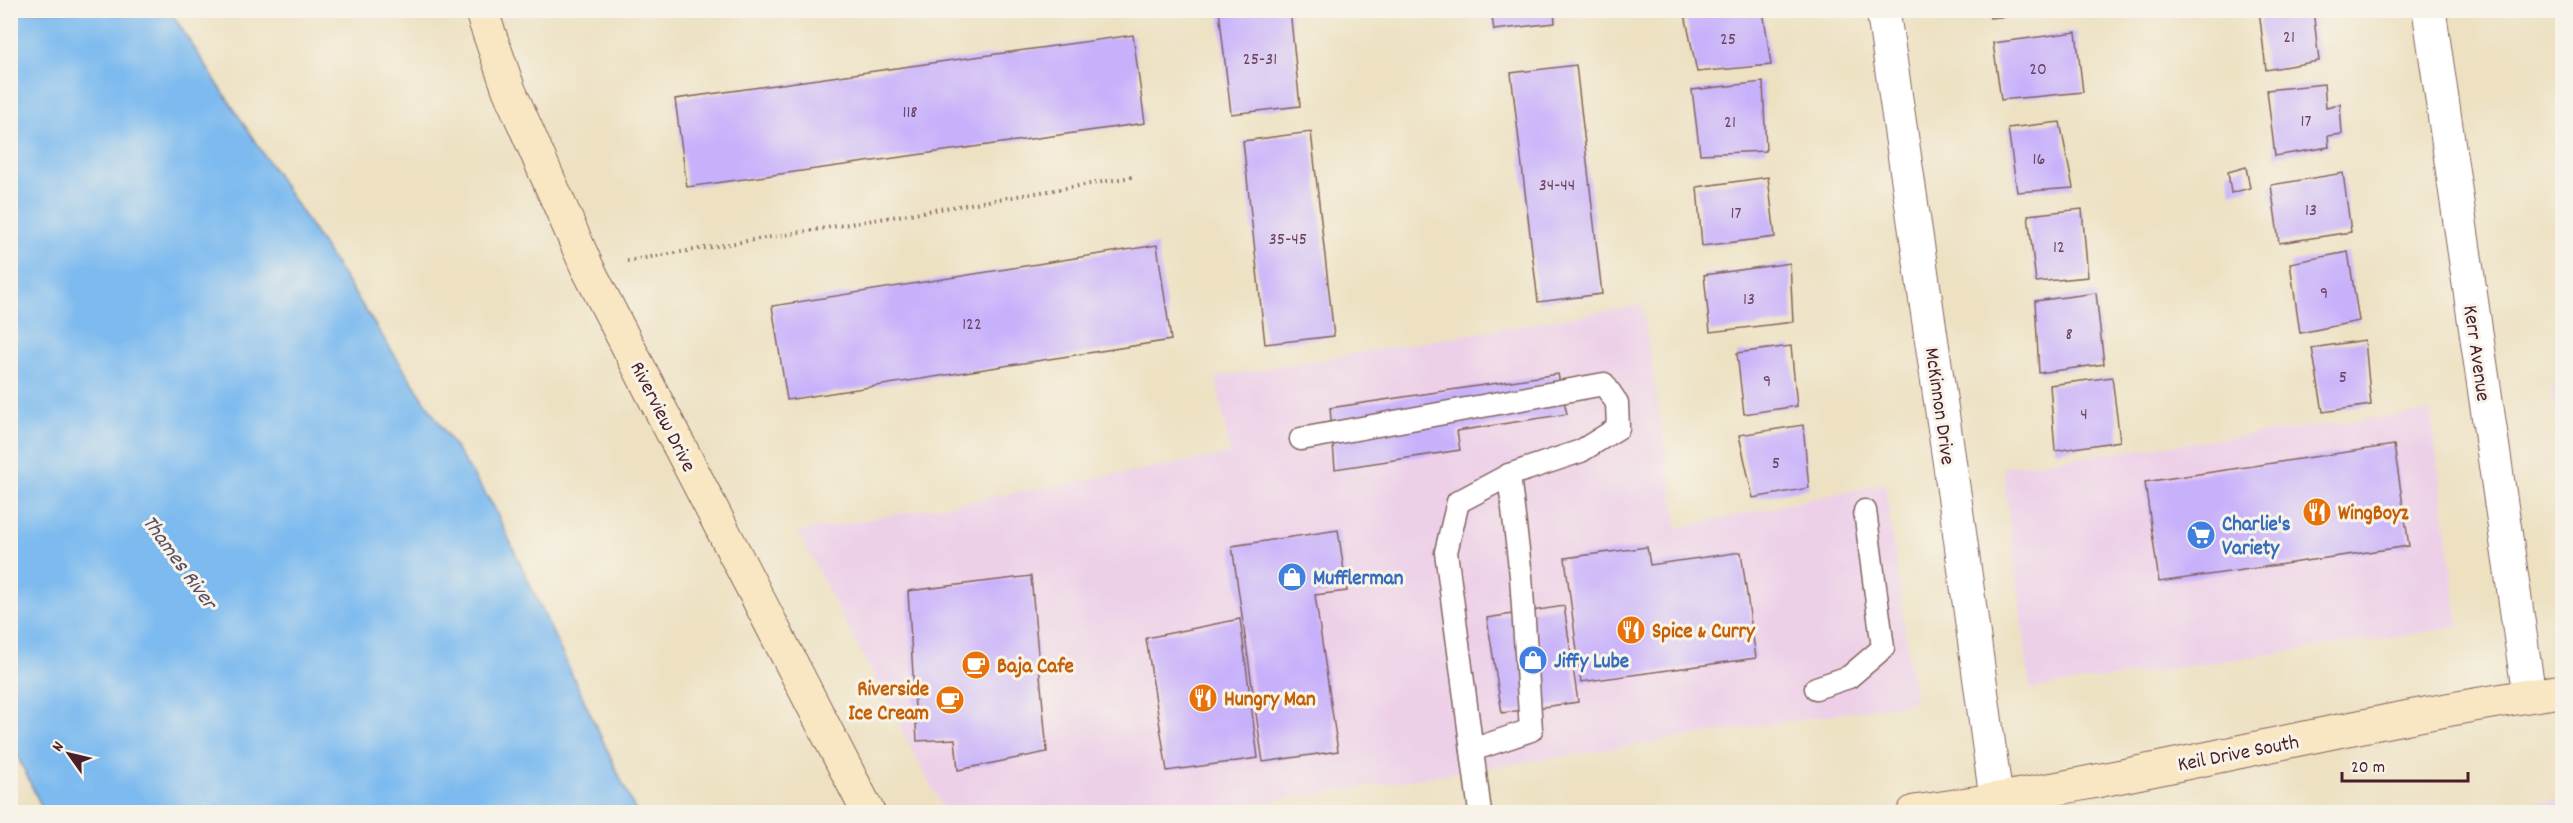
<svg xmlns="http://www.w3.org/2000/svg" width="2573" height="823" font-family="Dekko,sans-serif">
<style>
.built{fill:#edd0e8}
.water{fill:#7bbaef;stroke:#626c8d;stroke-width:1.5}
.building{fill:#c8b1fb}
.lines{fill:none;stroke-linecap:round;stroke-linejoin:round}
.lane-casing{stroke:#836360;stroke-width:25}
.street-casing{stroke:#836360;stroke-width:35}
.secondary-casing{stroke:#836360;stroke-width:35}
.path{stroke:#836360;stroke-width:4;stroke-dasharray:1.5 4.5;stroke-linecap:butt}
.lane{stroke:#fff;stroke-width:22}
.street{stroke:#fff;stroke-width:33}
.secondary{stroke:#f9e7c3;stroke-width:33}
.labels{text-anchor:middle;stroke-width:6;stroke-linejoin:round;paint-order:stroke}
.number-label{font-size:18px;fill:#6a445f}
.street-label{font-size:21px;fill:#4a1f2b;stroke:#f7f3e8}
.food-label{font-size:21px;font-weight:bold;fill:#c56008;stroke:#f7f3e8;text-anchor:start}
.shop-label{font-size:21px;font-weight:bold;fill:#366cbe;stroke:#f7f3e8;text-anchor:start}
.water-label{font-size:22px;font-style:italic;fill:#594e66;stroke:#f7f3e8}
</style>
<rect width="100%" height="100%" fill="#f7f3e8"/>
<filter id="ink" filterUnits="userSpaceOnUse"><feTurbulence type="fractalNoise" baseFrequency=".0167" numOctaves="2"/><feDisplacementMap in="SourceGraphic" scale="12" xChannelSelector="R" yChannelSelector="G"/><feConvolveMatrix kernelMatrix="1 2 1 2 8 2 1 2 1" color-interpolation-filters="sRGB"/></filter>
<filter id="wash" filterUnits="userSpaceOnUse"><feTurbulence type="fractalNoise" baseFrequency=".008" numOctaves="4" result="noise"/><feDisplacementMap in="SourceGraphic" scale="24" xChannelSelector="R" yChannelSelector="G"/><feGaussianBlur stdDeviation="1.35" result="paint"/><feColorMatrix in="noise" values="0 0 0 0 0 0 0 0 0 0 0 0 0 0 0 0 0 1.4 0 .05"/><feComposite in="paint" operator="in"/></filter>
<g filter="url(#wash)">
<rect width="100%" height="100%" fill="#ede1c2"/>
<!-- built -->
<g class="built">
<path d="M1642 305 1678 528 1885 483 1915 702 1199 812H945L798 532 1230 454 1216 377Z"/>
<path d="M2562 383V444L2551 384Z"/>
<path d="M2431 411 2459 627 2030 689 2003 467Z"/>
<path d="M2562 799V812H2469Z"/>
</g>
<!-- water -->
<path class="water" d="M10 11H170L494 507 636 812H44L10 740Z"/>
<g id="blocks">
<!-- building -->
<g class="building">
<path d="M1219 10H1290L1300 106 1231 114Z"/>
<path d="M1491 10H1554L1555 23 1494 30Z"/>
<path d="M1684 10H1763L1771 65 1697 72Z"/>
<path d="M1989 10H2045V13L1990 18Z"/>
<path d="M2259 10H2313L2319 61 2266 70Z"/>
<path d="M2076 32 2083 92 2001 100 1993 43Z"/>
<path d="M1133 35 1145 123 687 187 675 99Z"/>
<path d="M1576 65 1602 294 1538 302 1511 73Z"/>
<path d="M1763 82 1766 151 1700 154 1692 90Z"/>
<path d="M2324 84 2326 107 2340 104 2342 134 2328 136 2329 147 2275 156 2267 90Z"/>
<path d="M2060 122 2073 188 2017 192 2008 128Z"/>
<path d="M1311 132 1334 336 1265 344 1243 141Z"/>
<path d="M2246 167 2250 188 2231 193 2228 172Z"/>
<path d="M2343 173 2351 232 2279 243 2271 185Z"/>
<path d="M1768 177 1775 237 1702 246 1697 187Z"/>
<path d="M2082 209 2088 277 2036 282 2028 215Z"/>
<path d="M1157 245 1171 340 787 400 772 306Z"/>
<path d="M2348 252 2359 321 2300 333 2290 263Z"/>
<path d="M1790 263 1793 322 1710 332 1704 275Z"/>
<path d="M2096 293 2104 364 2039 373 2035 301Z"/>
<path d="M2365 340 2371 405 2323 412 2312 348Z"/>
<path d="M1791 346 1797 406 1744 414 1737 353Z"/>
<path d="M1558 374 1567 414 1457 431 1460 450 1335 469 1330 408Z"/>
<path d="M2112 377 2120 441 2055 451 2050 385Z"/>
<path d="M1803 425 1809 488 1753 498 1739 435Z"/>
<path d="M2394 445 2409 546 2159 582 2145 482Z"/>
<path d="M1338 530 1347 591 1315 595 1338 751 1263 762 1232 546Z"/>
<path d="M1647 547 1650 565 1741 552 1756 658 1581 682 1565 558Z"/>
<path d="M1031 576 1047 752 958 770 955 739 917 741 908 591Z"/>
<path d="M1564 606 1578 702 1502 713 1487 618Z"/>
<path d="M1240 619 1258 758 1167 771 1146 638Z"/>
</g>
</g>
</g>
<g filter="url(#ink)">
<use href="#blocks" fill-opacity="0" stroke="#836360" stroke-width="1.5"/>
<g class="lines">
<!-- lane casing -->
<g class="lane-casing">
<g id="lane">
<path d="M1301 439 1604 384 1617 403 1618 428 1581 451 1509 475 1458 502 1446 552 1480 812"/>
<path d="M1816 688 1849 677 1883 648 1865 511"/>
<path d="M1472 750 1531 730 1521 576 1509 475"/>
</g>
</g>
<!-- street casing -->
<g class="street-casing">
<g id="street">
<path d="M1883 10 1955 500 1998 812"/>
<path d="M2429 10 2529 695"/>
</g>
</g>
<!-- secondary casing -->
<g class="secondary-casing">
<g id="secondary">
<path d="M481 10 509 90 587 267 868 812"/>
<path d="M1914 812C2132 782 2345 722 2562 691"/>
</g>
</g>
<!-- path -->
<path class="path" d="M627 261 1132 177"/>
<!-- lane -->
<use href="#lane" class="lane"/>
<!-- street -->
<use href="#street" class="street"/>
<!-- secondary -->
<use href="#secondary" class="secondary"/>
</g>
</g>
<!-- icons -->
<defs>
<g id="restaurant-disc" transform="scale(1.5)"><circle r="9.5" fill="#e8710a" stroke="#f7f3e8"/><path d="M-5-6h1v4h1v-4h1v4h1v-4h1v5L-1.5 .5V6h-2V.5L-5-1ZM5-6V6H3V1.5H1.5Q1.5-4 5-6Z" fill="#fff"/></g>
<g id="supermarket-disc" transform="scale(1.5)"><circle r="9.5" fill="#3f7fe0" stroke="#f7f3e8"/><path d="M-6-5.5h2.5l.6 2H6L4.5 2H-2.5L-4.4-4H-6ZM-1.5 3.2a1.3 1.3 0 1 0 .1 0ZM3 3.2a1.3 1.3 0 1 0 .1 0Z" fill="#fff"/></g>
<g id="shop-disc" transform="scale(1.5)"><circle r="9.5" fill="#3f7fe0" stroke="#f7f3e8"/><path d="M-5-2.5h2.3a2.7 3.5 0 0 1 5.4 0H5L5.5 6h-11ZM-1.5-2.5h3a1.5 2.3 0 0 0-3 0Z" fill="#fff"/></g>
<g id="cafe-disc" transform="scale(1.5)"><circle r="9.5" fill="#e8710a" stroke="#f7f3e8"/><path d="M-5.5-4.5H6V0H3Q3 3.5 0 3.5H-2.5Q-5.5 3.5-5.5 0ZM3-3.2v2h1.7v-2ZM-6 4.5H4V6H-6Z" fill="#fff"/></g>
</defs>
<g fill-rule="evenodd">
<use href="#restaurant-disc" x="2317" y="512"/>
<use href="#supermarket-disc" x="2201" y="535"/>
<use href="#shop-disc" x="1292" y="577"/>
<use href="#restaurant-disc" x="1631" y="630"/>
<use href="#shop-disc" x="1533" y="660"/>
<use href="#cafe-disc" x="976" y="665"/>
<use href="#restaurant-disc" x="1203" y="698"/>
<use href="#cafe-disc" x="950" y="700"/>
</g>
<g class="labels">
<!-- number labels -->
<g class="number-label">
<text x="2289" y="42">21</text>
<text x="1728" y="44">25</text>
<text x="1260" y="64">25-31</text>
<text x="2038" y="74">20</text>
<text x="910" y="117">118</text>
<text x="2306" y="126">17</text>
<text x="1730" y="127">21</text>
<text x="2039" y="164">16</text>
<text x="1557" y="190">34-44</text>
<text x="2311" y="215">13</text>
<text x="1736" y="218">17</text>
<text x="1288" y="244">35-45</text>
<text x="2059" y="252">12</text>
<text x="2324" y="298">9</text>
<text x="1749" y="304">13</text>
<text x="972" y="329">122</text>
<text x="2069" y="339">8</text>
<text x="2343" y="382">5</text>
<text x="1767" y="386">9</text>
<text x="2084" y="419">4</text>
<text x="1776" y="468">5</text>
</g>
<!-- street labels -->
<g class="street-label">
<text transform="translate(2478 353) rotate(82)" y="7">Kerr Avenue</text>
<text transform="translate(1941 406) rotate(82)" y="7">McKinnon Drive</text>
<text transform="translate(664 416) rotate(63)" y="7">Riverview Drive</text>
<text transform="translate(2238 752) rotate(-11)" y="7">Keil Drive South</text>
</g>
<!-- food labels -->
<g class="food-label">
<text x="2338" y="519">WingBoyz</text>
<text x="1652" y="637">Spice &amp; Curry</text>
<text x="997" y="672">Baja Cafe</text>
<text x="929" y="695" text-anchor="end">Riverside<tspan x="929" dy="24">Ice Cream</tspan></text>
<text x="1224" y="705">Hungry Man</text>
</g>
<!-- shop labels -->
<g class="shop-label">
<text x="2222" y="530">Charlie's<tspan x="2222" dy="24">Variety</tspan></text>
<text x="1313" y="584">Mufflerman</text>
<text x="1554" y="667">Jiffy Lube</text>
</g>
<!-- water labels -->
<g class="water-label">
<text transform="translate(181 561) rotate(54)" y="8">Thames River</text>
</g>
</g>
<!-- margin -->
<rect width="2573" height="823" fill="none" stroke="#f7f3e8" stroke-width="36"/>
<!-- north arrow -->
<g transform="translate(69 754) rotate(304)" stroke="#f7f3e8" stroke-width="4.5" paint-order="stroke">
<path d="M0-4.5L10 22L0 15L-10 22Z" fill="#4a1f2b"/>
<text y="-9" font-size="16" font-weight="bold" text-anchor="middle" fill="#4a1f2b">N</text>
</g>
<!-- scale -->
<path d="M2342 772v9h126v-9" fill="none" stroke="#4a1f2b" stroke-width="3"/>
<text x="2351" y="772" font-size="18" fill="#4a1f2b" stroke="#f7f3e8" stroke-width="4.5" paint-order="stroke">20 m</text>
</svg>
